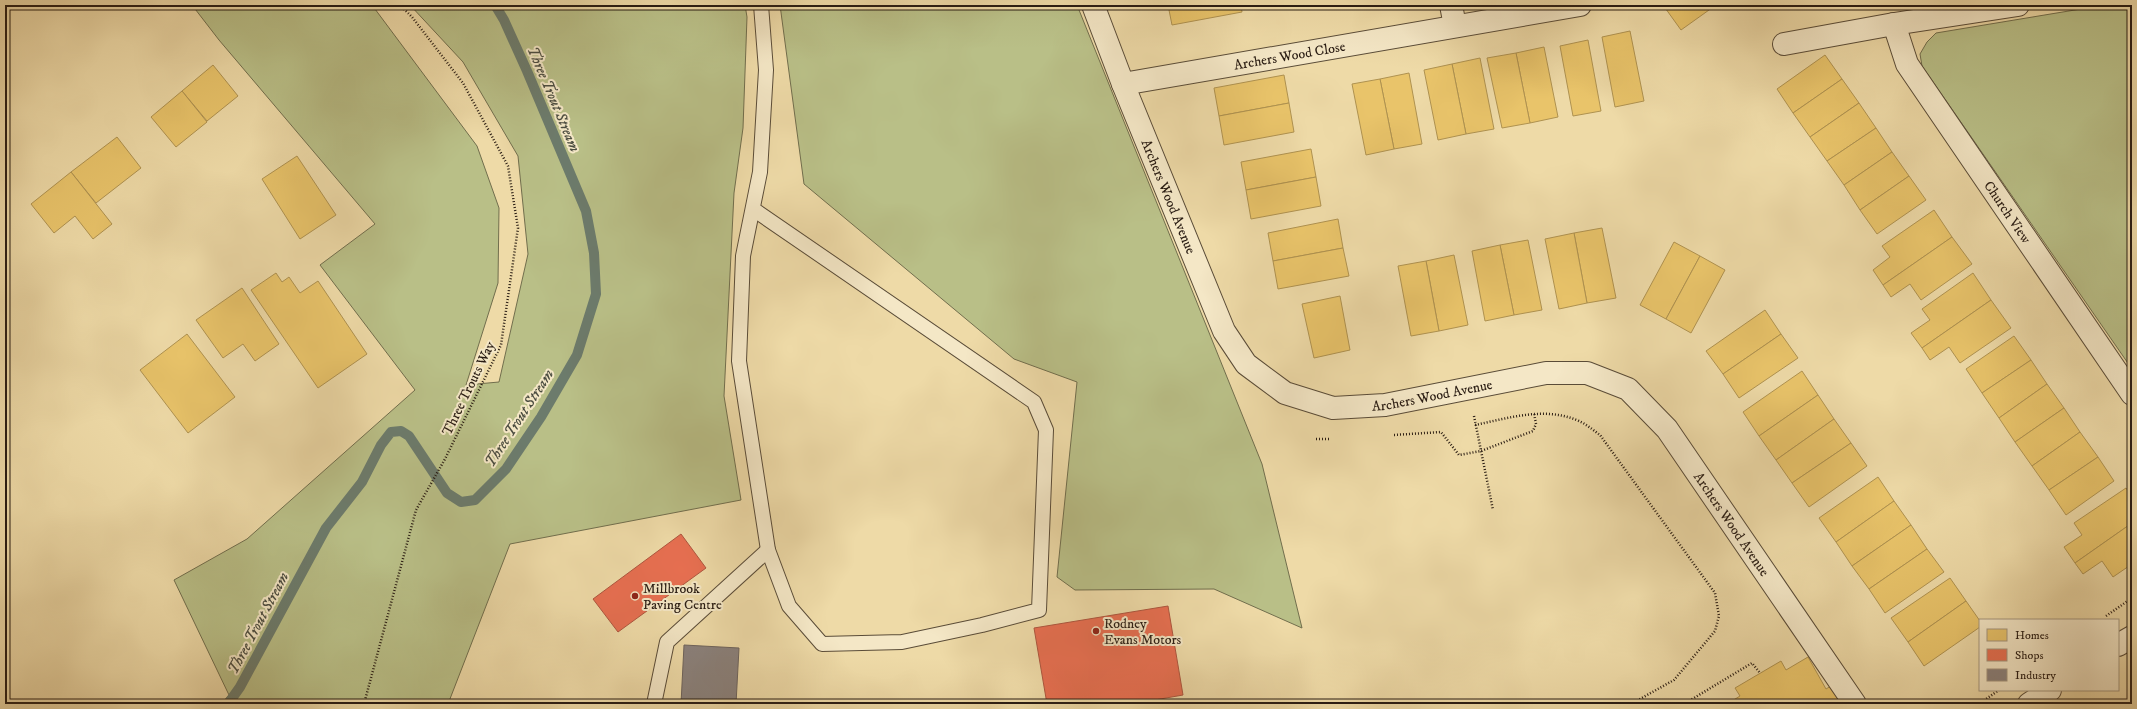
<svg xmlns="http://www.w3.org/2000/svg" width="2137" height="709" font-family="'IM FELL DW Pica',serif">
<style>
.green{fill:#b9bf87;stroke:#716e4d}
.homes{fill:#e9c46a;stroke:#af9250}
.shops{fill:#e76f51;stroke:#ae563e}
.industry{fill:#8a817c;stroke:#6d635c}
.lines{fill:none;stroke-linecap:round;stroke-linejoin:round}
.stream{stroke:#6c7b6c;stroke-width:10}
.lane-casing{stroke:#5a4c38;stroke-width:16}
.street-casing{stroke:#5a4c38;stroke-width:24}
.path{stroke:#291c13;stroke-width:2.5;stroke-dasharray:1 2;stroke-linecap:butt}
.lane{stroke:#f4e7c6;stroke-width:14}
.street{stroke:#f4e7c6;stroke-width:22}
.poi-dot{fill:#8f2418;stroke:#f4e7c6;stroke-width:1.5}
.labels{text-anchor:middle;stroke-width:4;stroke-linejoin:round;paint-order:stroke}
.street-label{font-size:14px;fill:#291c13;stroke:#f4e7c6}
.poi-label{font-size:14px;fill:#291c13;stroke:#f4e7c6;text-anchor:start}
.water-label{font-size:15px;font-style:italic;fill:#4b4c40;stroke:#f4e7c6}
</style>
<rect width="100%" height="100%" fill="#eedaa7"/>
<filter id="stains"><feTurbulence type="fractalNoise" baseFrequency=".005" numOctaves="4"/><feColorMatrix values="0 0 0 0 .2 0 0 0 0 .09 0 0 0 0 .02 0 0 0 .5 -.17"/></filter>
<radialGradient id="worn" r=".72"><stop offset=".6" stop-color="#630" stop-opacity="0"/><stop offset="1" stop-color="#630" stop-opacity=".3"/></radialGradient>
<!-- green -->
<g class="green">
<path d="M192 5H372L477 146 499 208 498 283 466 385 499 382 528 254 518 156 463 62 410 5H745L747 17 743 128 734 193 724 396 741 500 510 544 448 704H221L229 695 174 580 247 539 415 390 320 265 375 224 219 40Z"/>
<path d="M780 5H1077L1262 464 1302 628 1214 589 1075 590 1057 577 1077 382 1014 359 804 184Z"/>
<path d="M2105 5H2132V369L1922 66 1920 54 1927 42 1936 33Z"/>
</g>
<!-- homes -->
<g class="homes">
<path d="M1168 5H1241L1242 12 1172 25Z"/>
<path d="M1663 5H1716L1681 30Z"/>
<path d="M1630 31 1644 101 1615 107 1602 37Z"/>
<path d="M1588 40 1601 111 1573 116 1560 46Z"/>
<path d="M1544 47 1558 117 1530 123 1516 53Z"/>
<path d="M1516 53 1530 123 1502 128 1487 58Z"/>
<path d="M1825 55 1842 79 1793 113 1777 89Z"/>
<path d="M1480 58 1494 129 1466 134 1452 64Z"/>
<path d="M1452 64 1466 134 1438 140 1424 70Z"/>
<path d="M213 65 238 96 207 121 182 91Z"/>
<path d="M1409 73 1422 144 1394 149 1380 79Z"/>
<path d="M1284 75 1289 103 1219 116 1214 88Z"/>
<path d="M1380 79 1394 149 1366 155 1352 84Z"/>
<path d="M1842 79 1859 103 1810 137 1793 113Z"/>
<path d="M182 91 207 122 176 147 151 117Z"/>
<path d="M1289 103 1294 132 1224 145 1219 116Z"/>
<path d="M1859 103 1876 128 1827 161 1810 137Z"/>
<path d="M1876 128 1892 152 1844 185 1827 161Z"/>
<path d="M117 137 141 168 96 203 71 172Z"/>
<path d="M1311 149 1316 177 1246 190 1241 162Z"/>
<path d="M1892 152 1909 176 1860 210 1844 185Z"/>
<path d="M297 156 336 215 300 239 262 179Z"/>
<path d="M71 172 112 224 93 239 75 216 54 233 31 204Z"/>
<path d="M1909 176 1926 200 1877 234 1860 210Z"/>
<path d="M1316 177 1321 206 1251 219 1246 190Z"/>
<path d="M1934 210 1952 237 1883 285 1873 270 1890 257 1882 246Z"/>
<path d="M1338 219 1343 248 1273 261 1268 233Z"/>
<path d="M1602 228 1616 298 1587 303 1574 233Z"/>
<path d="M1574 233 1587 303 1559 309 1545 239Z"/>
<path d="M1952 237 1972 264 1921 300 1910 284 1891 297 1883 285Z"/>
<path d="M1528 240 1542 310 1514 315 1500 245Z"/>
<path d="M1674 242 1700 256 1666 319 1640 305Z"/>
<path d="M1500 245 1514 315 1485 321 1472 251Z"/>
<path d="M1343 248 1349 276 1278 289 1273 261Z"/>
<path d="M1454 255 1468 325 1439 331 1426 261Z"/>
<path d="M1700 256 1725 270 1691 333 1666 319Z"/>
<path d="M1426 261 1439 331 1411 336 1398 266Z"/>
<path d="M276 273 282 282 289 277 300 293 318 281 367 354 318 388 251 290Z"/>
<path d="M1973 273 1991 300 1922 348 1911 333 1930 320 1922 309Z"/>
<path d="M242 288 279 344 255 361 243 344 223 358 196 320Z"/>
<path d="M1340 296 1350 350 1314 358 1302 304Z"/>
<path d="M1991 300 2011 328 1960 363 1949 347 1930 360 1922 348Z"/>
<path d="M1765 310 1781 334 1723 374 1706 351Z"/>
<path d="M187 334 235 397 188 433 140 370Z"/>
<path d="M1781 334 1798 358 1739 398 1723 374Z"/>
<path d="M2014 336 2031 360 1982 393 1966 369Z"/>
<path d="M2031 360 2047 384 1999 418 1982 393Z"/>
<path d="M1802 371 1818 395 1759 436 1743 412Z"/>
<path d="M2047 384 2064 408 2015 442 1999 418Z"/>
<path d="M1818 395 1834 419 1776 460 1759 436Z"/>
<path d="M2064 408 2080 432 2032 466 2015 442Z"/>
<path d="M1834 419 1851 443 1792 483 1776 460Z"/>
<path d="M2080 432 2098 457 2049 490 2032 466Z"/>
<path d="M1851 443 1867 466 1809 507 1792 483Z"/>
<path d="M2098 457 2114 481 2066 515 2049 490Z"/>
<path d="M1878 477 1894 501 1836 542 1819 518Z"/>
<path d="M2126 488 2132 497V523L2075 563 2064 547 2082 535 2074 523Z"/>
<path d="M1894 501 1911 525 1852 566 1836 542Z"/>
<path d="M2132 523V564L2113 577 2102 561 2083 574 2075 563Z"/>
<path d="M1911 525 1927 549 1869 589 1852 566Z"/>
<path d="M1927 549 1944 572 1885 613 1869 589Z"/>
<path d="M1950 578 1966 601 1908 642 1891 618Z"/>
<path d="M1966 601 1980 621V627L1924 666 1908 642Z"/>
<path d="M1808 657 1826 689 1831 686 1842 704H1727L1740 696 1735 688 1781 661 1786 670Z"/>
</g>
<!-- shops -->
<g class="shops">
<path d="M681 534 706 568 618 632 593 599Z"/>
<path d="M1168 606 1183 695 1132 704H1047L1034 628Z"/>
</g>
<!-- industry -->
<path class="industry" d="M684 645 739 648 736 704H681Z"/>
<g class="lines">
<!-- stream -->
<path class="stream" d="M228 704 240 687 326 528 362 482 381 445 391 432 401 431 409 436 447 493 461 502 475 500 506 469 541 417 577 355 596 294 594 253 586 211 527 71 504 20 495 5"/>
<!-- lane casing -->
<g class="lane-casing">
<g id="lane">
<path d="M753 209 1034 402 1046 430 1039 610 982 625 902 642 822 644 789 606 768 550 739 361 743 256 760 172 766 70 761 5"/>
<path d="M654 704 667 642 768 550"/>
</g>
</g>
<!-- street casing -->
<g class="street-casing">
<g id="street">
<path id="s1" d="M1093 5 1123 84 1224 331 1246 364 1285 393 1333 408 1385 405 1546 373H1587L1628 389 1667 429 1855 704"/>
<path d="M1451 5 1455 26"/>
<path id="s2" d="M1894 24 1907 64 2132 394"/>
<path d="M1784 44 1894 24 2018 5"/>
<path id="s3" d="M1123 84 1580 5"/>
<path d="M2118 645 2132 637"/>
<path d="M2029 704 2050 690"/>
</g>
</g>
<!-- path -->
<g class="path">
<path d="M1474 416 1493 510"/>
<path d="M1475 425C1509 418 1545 406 1579 421 1586 424 1593 430 1600 435L1715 593 1719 616 1715 631 1674 680 1631 704"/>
<path d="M1394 435 1441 432 1459 455 1481 451 1533 431 1536 424 1534 413"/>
<path d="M1316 439H1331"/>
<path d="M2106 616 2132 598"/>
<path d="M364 704 416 510 445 459 501 345 518 228 508 166 463 83 412 17 400 5"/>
<path d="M1684 704 1752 663 1760 673"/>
<path d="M1979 704 1999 690"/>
</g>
<!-- lane -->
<use href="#lane" class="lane"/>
<!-- street -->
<use href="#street" class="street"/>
</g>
<!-- markers -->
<g class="poi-dot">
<circle cx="635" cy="596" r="4"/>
<circle cx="1096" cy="631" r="4"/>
</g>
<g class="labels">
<!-- street labels -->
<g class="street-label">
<text dy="5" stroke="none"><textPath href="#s3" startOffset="169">Archers Wood Close</textPath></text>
<text dy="5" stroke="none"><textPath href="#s1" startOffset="206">Archers Wood Avenue</textPath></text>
<text dy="5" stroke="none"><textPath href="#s2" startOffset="221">Church View</textPath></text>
<text transform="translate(468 388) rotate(-64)" y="5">Three Trouts Way</text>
<text dy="5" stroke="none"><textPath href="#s1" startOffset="590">Archers Wood Avenue</textPath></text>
<text dy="5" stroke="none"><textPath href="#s1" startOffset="962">Archers Wood Avenue</textPath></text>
</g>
<!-- poi labels -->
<g class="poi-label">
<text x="643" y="593">Millbrook<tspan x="643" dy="16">Paving Centre</tspan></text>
<text x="1104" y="628">Rodney<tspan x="1104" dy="16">Evans Motors</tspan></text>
</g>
<!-- water labels -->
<g class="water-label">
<text transform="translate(554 99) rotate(67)" y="5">Three Trout Stream</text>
<text transform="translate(519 418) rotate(-57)" y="5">Three Trout Stream</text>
<text transform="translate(258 623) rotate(-62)" y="5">Three Trout Stream</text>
</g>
</g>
<!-- margin -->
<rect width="2137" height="709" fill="none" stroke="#eedaa7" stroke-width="20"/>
<rect x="6" y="6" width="2125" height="697" fill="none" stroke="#291c13" stroke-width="2"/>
<rect x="10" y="10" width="2117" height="689" fill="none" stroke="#291c13"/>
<!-- legend -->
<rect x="1979" y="619" width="140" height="72" fill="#f4e7c6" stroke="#a3967e"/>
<rect x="1987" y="629" width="20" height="12" fill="#e9c46a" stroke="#a3967e"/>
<text x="2015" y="639" font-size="12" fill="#291c13">Homes</text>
<rect x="1987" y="649" width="20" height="12" fill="#e76f51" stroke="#a3967e"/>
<text x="2015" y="659" font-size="12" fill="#291c13">Shops</text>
<rect x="1987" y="669" width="20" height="12" fill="#8a817c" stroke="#a3967e"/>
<text x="2015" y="679" font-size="12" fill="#291c13">Industry</text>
<rect width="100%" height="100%" filter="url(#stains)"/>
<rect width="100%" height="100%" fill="url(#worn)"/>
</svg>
